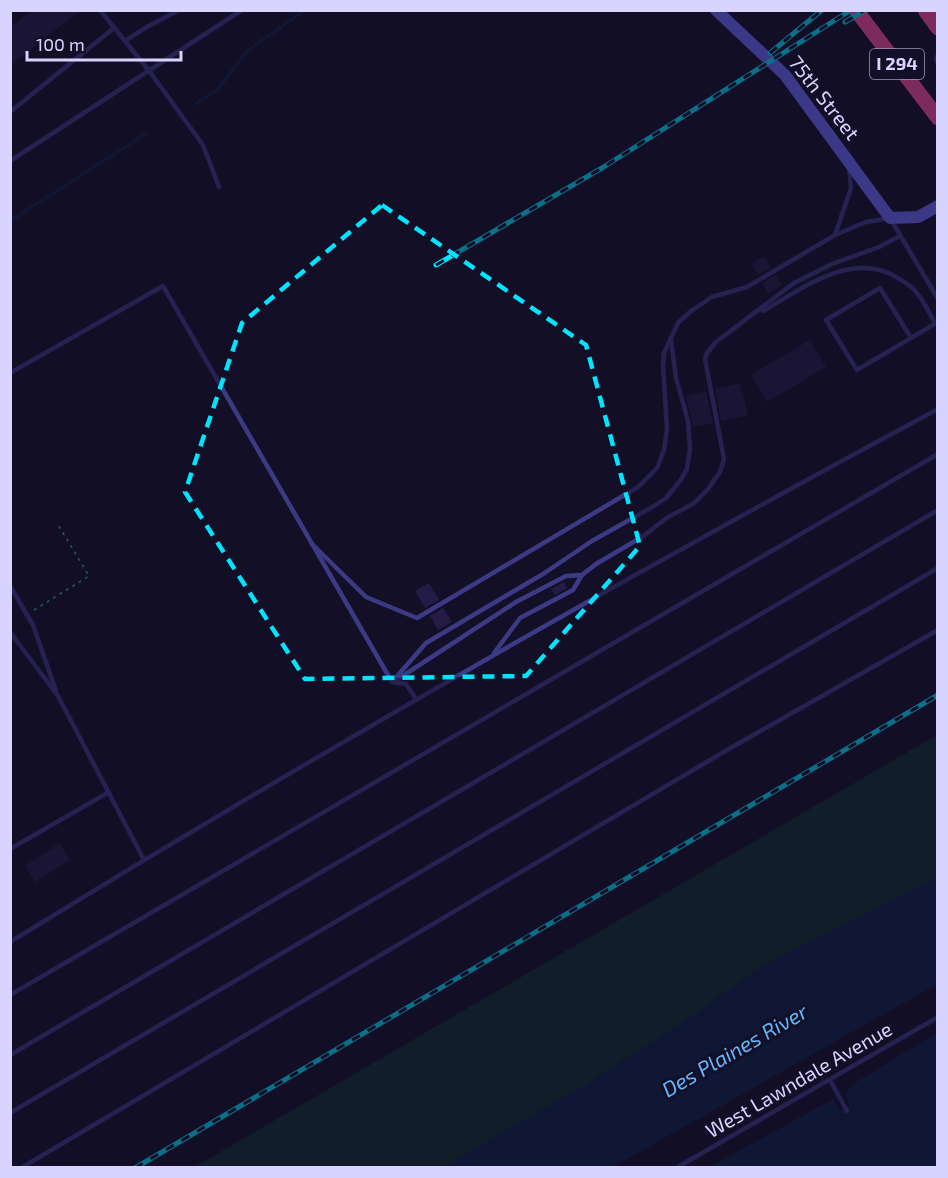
<svg xmlns="http://www.w3.org/2000/svg" width="948" height="1178" font-family="'Exo 2',sans-serif">
<style>
.green{fill:#12302f}
.water{fill:#0c2248}
.lines{fill:none;stroke-linecap:round;stroke-linejoin:round}
.stream{stroke:#0c2248;stroke-width:3}
.building{fill:#241b47}
.path{stroke:#2fb8b0;stroke-width:1.5;stroke-dasharray:3 4.5;stroke-linecap:butt}
.lane{stroke:#3d3a85;stroke-width:4.5}
.secondary{stroke:#6f6bff;stroke-width:12}
.highway{stroke:#ff4fa3;stroke-width:15}
.rail-casing{stroke:#00e5ff;stroke-width:5}
.rail{stroke:#130f26;stroke-width:3;stroke-dasharray:9;stroke-linecap:butt}
.marked{fill:none;stroke:#00e5ff;stroke-width:4.5;stroke-dasharray:12 8;stroke-linejoin:round}
.labels{text-anchor:middle;stroke-width:6;stroke-linejoin:round;paint-order:stroke}
.shield{fill:#130f26;stroke:#9e99be;stroke-width:1.5}
.shield-label{font-size:18px;font-weight:bold;fill:#d9d4ff}
.street-label{font-size:20px;fill:#d9d4ff;stroke:#130f26}
.water-label{font-size:21px;font-style:italic;fill:#62b6ff;stroke:#130f26}
</style>
<rect width="100%" height="100%" fill="#130f26"/>
<!-- green -->
<path class="green" d="M937 735V878L759 968 695 1014 585 1086 510 1128 445 1167 193 1168Z"/>
<!-- water -->
<g class="water">
<path d="M937 878V984L613 1167H445L510 1128 585 1086 695 1014 759 968Z"/>
<path d="M937 1033V1167L708 1168 833 1099 840 1111 850 1104 845 1095 849 1089 858 1081Z"/>
</g>
<g class="lines">
<!-- stream -->
<g class="stream">
<path d="M195 104 218 89 247 51 305 10"/>
<path d="M10 221 147 133"/>
</g>
</g>
<!-- building -->
<g class="building">
<path d="M32 10H81L10 65V27Z"/>
<path d="M764 256 771 268 758 275 751 264Z"/>
<path d="M776 275 782 286 768 293 762 283Z"/>
<path d="M810 340 826 367 767 402 751 375Z"/>
<path d="M740 383 748 415 721 421 715 389Z"/>
<path d="M706 391 713 423 693 427 686 396Z"/>
<path d="M564 582 567 588 555 595 551 589Z"/>
<path d="M429 583 439 600 425 608 415 591Z"/>
<path d="M443 608 452 622 438 630 430 616Z"/>
<path d="M60 843 70 860 35 882 25 866Z"/>
</g>
<g class="lines">
<!-- path -->
<path class="path" d="M34 610 89 576 57 523"/>
<!-- lane -->
<g class="lane">
<path d="M100 10 150 72 203 145 219 187"/>
<path d="M125 41 145 28 179 10"/>
<path d="M938 54 936 59 938 65"/>
<path d="M10 112 114 28"/>
<path d="M10 161 242 10"/>
<path d="M835 235 851 188 849 167"/>
<path d="M763 311C802 289 853 249 898 278 904 282 912 286 916 292 924 301 929 313 935 323"/>
<path d="M911 338 880 288 826 320 857 370 938 322"/>
<path d="M10 373 163 286 392 682 406 684 416 699"/>
<path d="M312 544 366 597 417 618 638 487 657 468 664 450 667 428 663 366 664 353 678 323 691 311 712 297 747 287 835 235 866 222 890 218 938 299"/>
<path d="M10 586 33 625 56 691"/>
<path d="M10 632 58 696 144 860"/>
<path d="M494 653 520 618 573 590 582 575 596 564 642 537 668 517 693 504 708 489 720 472 724 459 705 359 707 353 716 342 794 283 832 264 879 247 900 236"/>
<path d="M398 679 516 602 566 576 582 575"/>
<path d="M392 682 426 643 543 574 592 541 654 506 666 498 680 481 687 469 690 449 688 421 676 378 671 339"/>
<path d="M10 849 109 792"/>
<path d="M10 942C314 755 623 578 938 409"/>
<path d="M10 995 938 454"/>
<path d="M10 1055 938 510"/>
<path d="M830 1080 847 1111"/>
<path d="M10 1113 938 568"/>
<path d="M21 1168 727 750 938 630"/>
<path d="M676 1168 938 1017"/>
</g>
<!-- secondary -->
<path class="secondary" d="M716 10 785 75 890 218 918 217 938 206"/>
<!-- highway -->
<g class="highway">
<path d="M856 10 938 118"/>
<path d="M925 10 938 28"/>
</g>
<!-- rail casing -->
<g class="rail-casing">
<g id="rail">
<path d="M845 22 865 10"/>
<path d="M770 53 822 10"/>
<path d="M436 265 602 168 851 10"/>
<path d="M135 1168 938 695"/>
</g>
</g>
<!-- rail -->
<use href="#rail" class="rail"/>
</g>
<!-- marked area -->
<path d="M0 0H948V1178H0ZM382 205 586 345 640 546 526 676 305 679 185 492 242 323Z" fill="#130f26" fill-opacity=".55" fill-rule="evenodd"/>
<path class="marked" d="M382 205 586 345 640 546 526 676 305 679 185 492 242 323Z"/>
<g class="labels">
<!-- shield labels -->
<rect class="shield" x="870" y="49" width="54" height="30" rx="4.5"/>
<g class="shield-label">
<text x="897" y="70">I 294</text>
</g>
<!-- street labels -->
<g class="street-label">
<text transform="translate(824 98) rotate(52)" y="7">75th Street</text>
<text transform="translate(799 1080) rotate(-30)" y="7">West Lawndale Avenue</text>
</g>
<!-- water labels -->
<g class="water-label">
<text transform="translate(735 1051) rotate(-30)" y="7">Des Plaines River</text>
</g>
</g>
<!-- border -->
<rect width="948" height="1178" fill="none" stroke="#d9d4ff" stroke-width="24"/>
<!-- scale -->
<path d="M27 51v9h154v-9" fill="none" stroke="#d9d4ff" stroke-width="3"/>
<text x="36" y="51" font-size="18" fill="#d9d4ff" stroke="#130f26" stroke-width="4.5" paint-order="stroke">100 m</text>
</svg>
